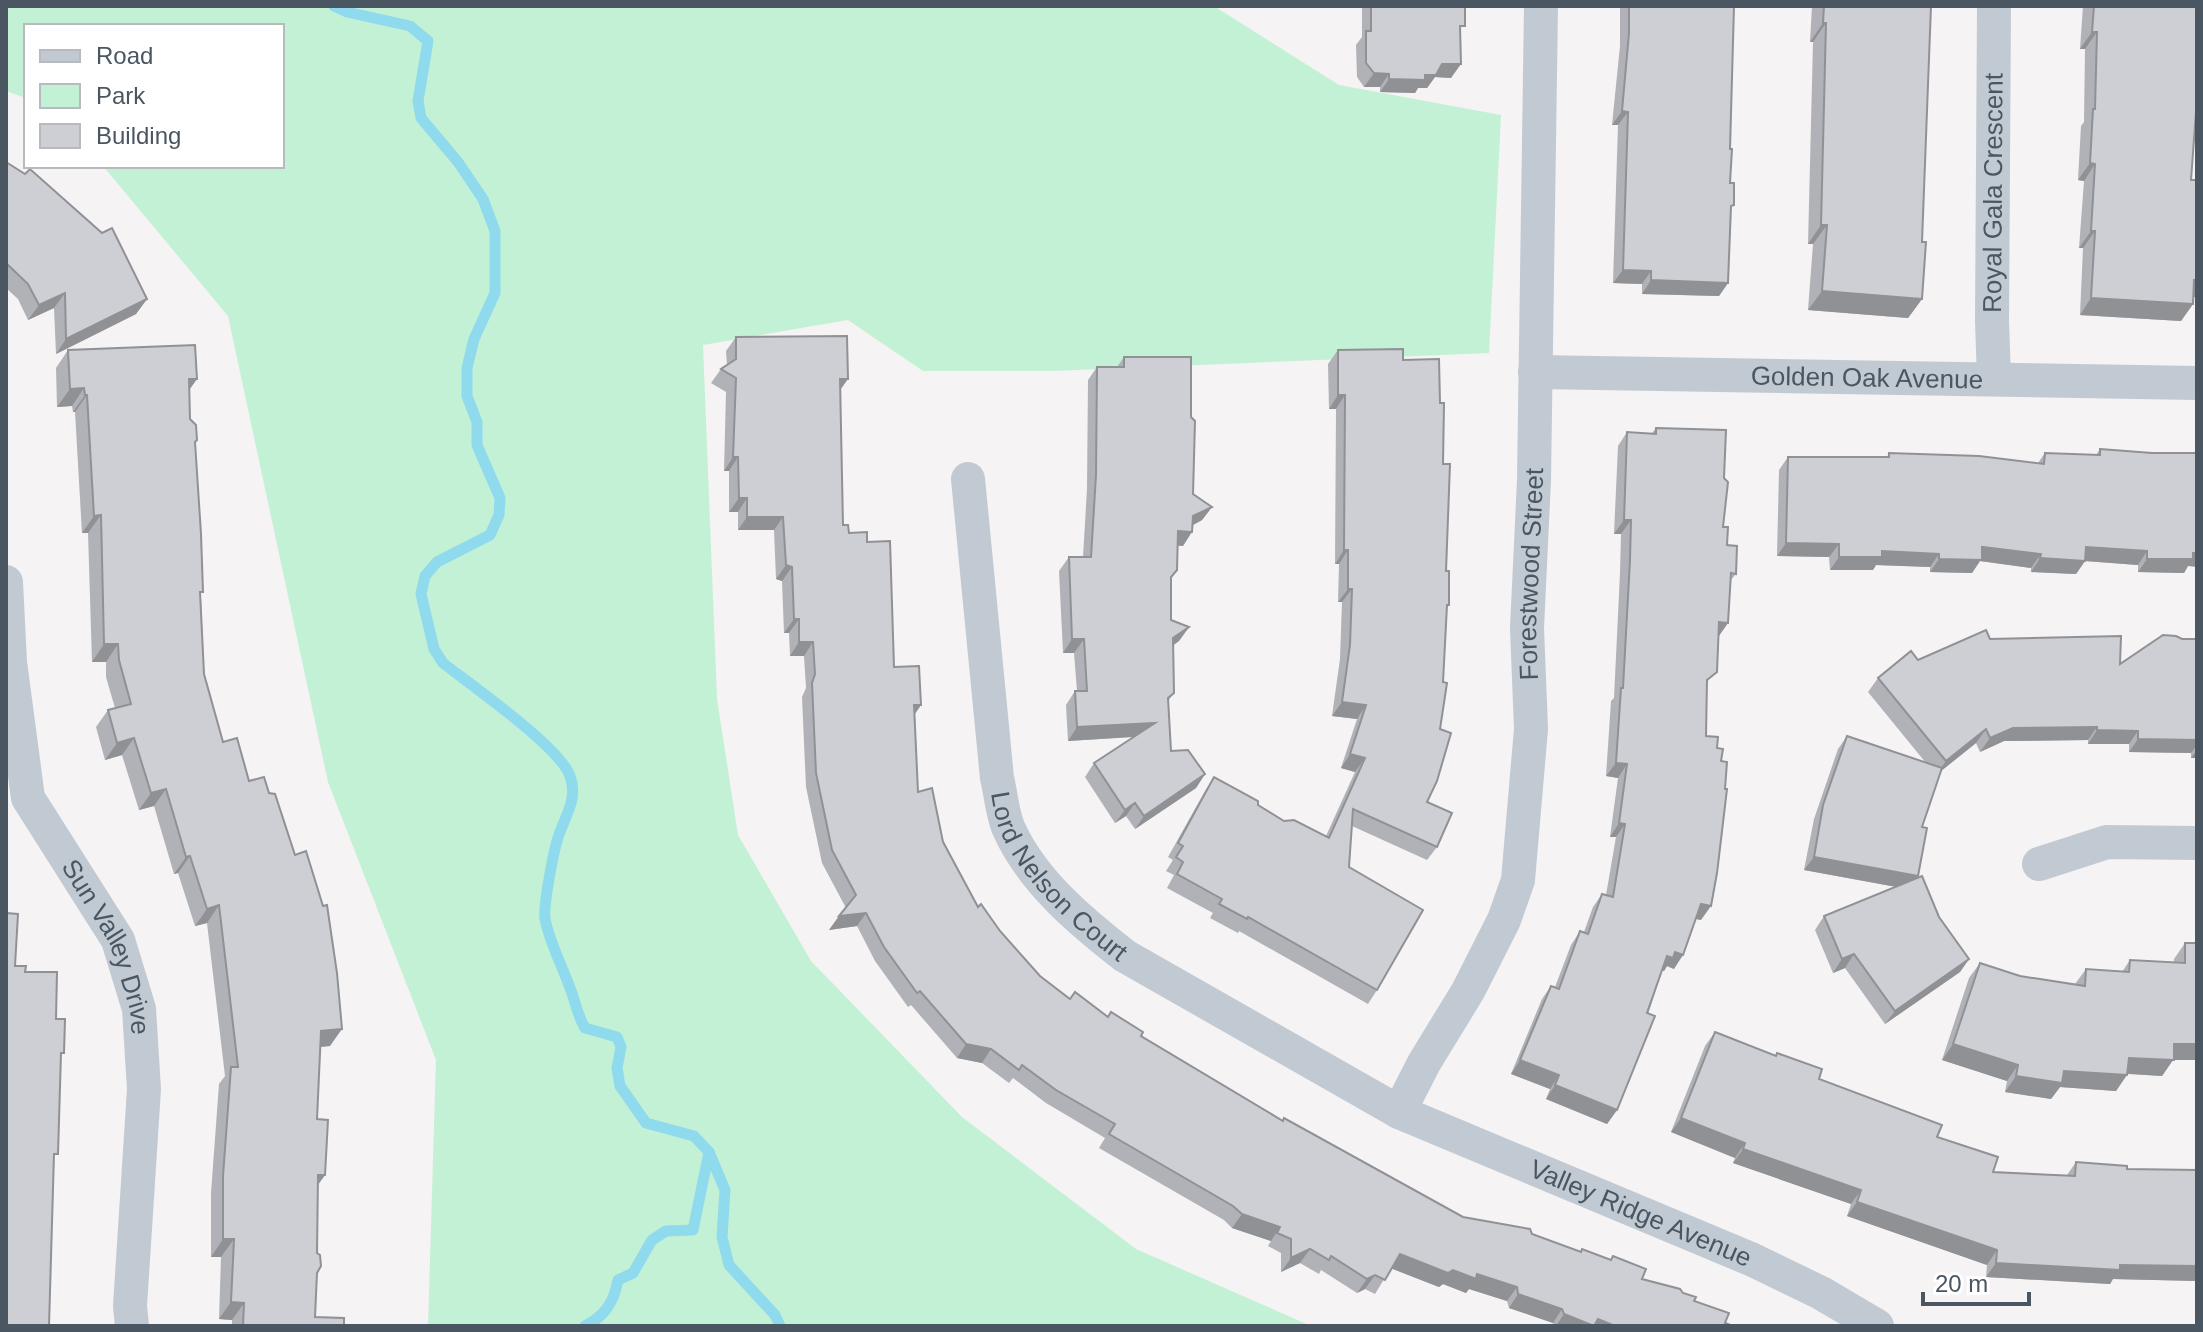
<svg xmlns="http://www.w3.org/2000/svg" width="2203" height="1332" font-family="Arial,sans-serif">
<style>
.park{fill:#c3f1d5}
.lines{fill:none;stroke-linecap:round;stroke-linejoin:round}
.stream{stroke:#90daee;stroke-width:11}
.minor{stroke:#c1cad2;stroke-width:34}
.wall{fill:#b0b2b7}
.shaded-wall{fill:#909195}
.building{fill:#cdcfd5;stroke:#909195;stroke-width:2}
.labels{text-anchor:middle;stroke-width:6;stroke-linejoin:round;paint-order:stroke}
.street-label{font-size:26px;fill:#4a5661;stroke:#fff}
</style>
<rect width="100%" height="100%" fill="#f5f3f3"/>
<!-- park -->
<path class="park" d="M6 6H1214L1339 85 1501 115 1489 353 1052 371H923L848 320 703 345 717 699 738 835 811 961 962 1117 1136 1249 1311 1326H428L436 1060 328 782 228 316 103 166H282V26H26V98L6 91Z"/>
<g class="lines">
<!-- stream -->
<g class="stream">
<path d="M334 6 347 12 410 26 428 41 418 101 421 118 458 162 483 199 495 231V293L474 339 467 368V396L477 422V445L500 498 499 515 490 535 437 562 425 576 421 594 434 649 443 663C471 685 560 747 570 776 579 800 563 819 557 841 553 855 543 906 545 919 550 944 562 965 570 988 576 1003 577 1015 585 1028L617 1037 621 1047 617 1068 620 1086 646 1123 694 1136 709 1152 725 1190 722 1237 729 1265 775 1315 780 1326"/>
<path d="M585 1326C605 1316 614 1302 618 1280L633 1273 652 1240 666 1231 693 1230 709 1152"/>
</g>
<!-- minor -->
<g class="minor">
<path id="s1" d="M1535 372 2197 383"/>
<path id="s2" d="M1994 379 1992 321 1994 6"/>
<path id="s3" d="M968 479 997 778C1001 794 1002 812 1008 827 1031 880 1080 921 1125 956L1399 1112 1753 1260 1821 1293 1877 1326"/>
<path id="s4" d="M6 582 10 662 28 798 118 940 139 1009 144 1089 130 1306 132 1326"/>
<path d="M2039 864 2107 842 2197 843"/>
<path id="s5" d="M1399 1112 1424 1063 1468 991 1504 920 1518 880 1531 729 1527 628 1534 480 1541 6"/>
</g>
</g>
<!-- wall -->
<g class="wall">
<path d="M1362 6H1465L1451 78 1435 77 1427 88H1418L1415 93 1380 92V87H1364L1357 77 1356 45 1362 37Z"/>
<path d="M1620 6H1734L1730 149 1731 209 1728 283 1719 296 1642 294V284L1613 283 1618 125H1612L1620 46Z"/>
<path d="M1812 6H1931L1922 242V299L1908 318 1808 310 1813 244H1808L1813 42H1810Z"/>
<path d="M2083 6H2197V116H2195L2191 180H2197V297H2193V304L2181 321 2080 315 2083 248H2079L2084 181 2078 180 2081 126 2084 122 2085 49H2080Z"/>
<path d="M6 162 147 299 136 314 56 354 54 308 28 320 18 299 6 288Z"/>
<path d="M736 337 840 391 843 525 849 533 867 542 894 667 921 705 915 714 918 792 978 907 1040 976 1070 999 1108 1016 1282 1121 1463 1217 1532 1234 1580 1252 1582 1249 1610 1260 1613 1256 1642 1279 1683 1293 1725 1323 1733 1326H1554L1553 1323 1509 1308 1507 1301 1469 1289 1466 1293 1443 1284 1439 1287 1391 1268 1375 1294 1365 1289 1357 1293 1321 1270 1319 1274 1300 1263 1281 1272V1253L1268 1246 1271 1241 1232 1228 1224 1220 1099 1148 1105 1138 1046 1103 1013 1078 1009 1083 982 1063 957 1058 911 1005 908 1007 875 961 857 926 829 930 846 908 822 863 806 787 802 697 806 688 804 656H790L789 633H784L782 581 776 579 774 530H738V512H729V471H724L726 392 711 383 721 369 727 365 726 351Z"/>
<path d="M68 350 197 379 189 389 190 419 197 440 195 444 204 674 223 742 330 1046 320 1047 317 1119 325 1175 317 1186V1273L315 1317 344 1326H232V1320L219 1319 221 1257H211V1193L219 1084 225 1076 207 923 195 926 178 873 174 874 154 806 139 810 122 755 105 760 96 727 108 710 115 708 106 677V662H92L88 533H82L75 412H73L72 406 57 407 56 368Z"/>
<path d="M1338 350 1403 360 1440 403 1443 464 1446 571 1449 605 1446 608 1427 802 1437 847 1427 860 1352 826 1349 867 1377 990 1368 1004 1239 931 1238 933 1210 918 1213 913 1167 888 1174 875 1166 871 1173 860 1168 857 1205 791 1214 777 1284 821 1326 836 1355 772 1341 768 1357 719 1332 716 1340 659 1342 602H1338L1339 564H1335L1336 409H1329L1328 364Z"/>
<path d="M1124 357 1191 417 1193 494 1212 507 1202 520 1193 525 1183 546 1178 545 1177 570 1171 579V620L1189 627 1179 641 1173 645 1174 693 1168 701 1171 751 1205 774 1196 788 1135 829 1126 816 1115 823 1085 777 1094 763 1134 737 1068 741 1066 705 1075 691H1077L1074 653H1063L1059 571 1069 557H1083L1087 489 1088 380 1097 367H1117Z"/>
<path d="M1656 428 1724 478 1723 527 1736 574 1730 581 1707 686 1701 920 1696 919 1674 969 1667 966 1664 971H1662L1617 1110 1607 1124 1546 1099 1550 1089 1511 1074 1542 999 1551 986 1555 987 1571 945 1580 931 1584 932 1593 907 1602 894 1606 895 1616 837H1610L1618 778 1606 776 1611 701 1614 698 1620 573 1621 534H1614L1618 446 1627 432 1652 433Z"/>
<path d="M2100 449 2188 566 2184 573 2138 572V565L2085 561 2076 574 2031 572V568L1980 561 1972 573 1930 572V567L1876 565 1873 570H1830L1829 557 1777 556 1779 470 1788 457H1887L1889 453 2038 463 2045 453 2096 455Z"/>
<path d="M1990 639 2120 664 2182 639H2197V758H2191V753L2129 752V744H2088V740L2004 741 1980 752 1976 743 1941 771 1922 827 1918 876 1916 879 1939 917 1969 959 1960 972 1885 1024 1845 968 1833 973 1815 930 1824 916 1896 887 1804 870 1814 819 1838 749 1847 736 1926 763 1868 692 1878 678 1918 660Z"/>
<path d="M2185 943H2197L2173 1060 2162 1076 2127 1074 2116 1091 2060 1087 2051 1099 2005 1092 2007 1081 1942 1060 1969 978 1980 963 2020 976 2075 984 2086 969 2122 972 2130 960 2174 963V959Z"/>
<path d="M1715 1032 1775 1056 1777 1053 1819 1079 1937 1137 1993 1172 2067 1175 2076 1162 2127 1169 2197 1170V1281L2113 1279 2110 1284 1986 1277 1987 1265 1847 1216 1851 1204 1733 1163 1735 1158 1671 1132 1705 1046Z"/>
</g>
<!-- shaded-wall -->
<g class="shaded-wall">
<path d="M1823 23H1826L1813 42H1810Z"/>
<path d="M2092 32H2097L2085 49H2080Z"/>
<path d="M1442 64H1461L1451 78 1435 77 1427 88H1418L1415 93 1380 92 1389 79 1425 75Z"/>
<path d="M1374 73 1389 74 1380 87H1364Z"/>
<path d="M1622 111 1628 112 1618 125H1612Z"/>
<path d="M2090 163 2095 164 2084 181 2078 180Z"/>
<path d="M1821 225H1827L1813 244H1808Z"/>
<path d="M2091 231H2095L2083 248H2079Z"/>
<path d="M1623 270 1651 271 1642 284 1613 283Z"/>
<path d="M1651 280 1728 283 1719 296 1642 294Z"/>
<path d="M2194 280H2197V297H2182Z"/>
<path d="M1822 291 1922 299 1908 318 1808 310Z"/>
<path d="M65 293 54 308 28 320 39 305Z"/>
<path d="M2091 298 2193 304 2181 321 2080 315Z"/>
<path d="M147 299 136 314 56 354 66 339Z"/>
<path d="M189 379H197L185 396Z"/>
<path d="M840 379H848L838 393Z"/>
<path d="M84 388 72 406 57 407 70 389Z"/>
<path d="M85 395H87L75 412H73Z"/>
<path d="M1338 395H1345L1336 409H1329Z"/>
<path d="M733 457H738L729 471H724Z"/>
<path d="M739 498H747L738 512H729Z"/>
<path d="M1212 507 1202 520 1184 530 1193 516Z"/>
<path d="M101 515 88 533H82L94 516Z"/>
<path d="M747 517H783L774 530H738Z"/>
<path d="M1624 520H1631L1621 534H1614Z"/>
<path d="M1178 531 1192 532 1183 546 1169 545Z"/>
<path d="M1786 543 1839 544 1829 557 1777 556Z"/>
<path d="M1982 547 2041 554 2031 568 1980 561 1972 573 1930 572 1939 559Z"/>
<path d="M2086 547 2147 551 2138 565 2085 561 2076 574 2031 572 2040 558Z"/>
<path d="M1344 550H1348L1339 564H1335Z"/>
<path d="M1882 551 1939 554 1930 567 1876 565 1873 570H1830L1839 557Z"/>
<path d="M2193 553H2197V567L2188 566 2184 573 2138 572 2147 559Z"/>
<path d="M786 565 792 567 782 581 776 579Z"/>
<path d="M1348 589H1352L1342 602H1338Z"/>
<path d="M794 619H799L789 633H784Z"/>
<path d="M1719 622 1728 623 1719 636Z"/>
<path d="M1189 627 1179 641 1164 652 1173 638Z"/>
<path d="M1072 639H1084L1074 653H1063Z"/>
<path d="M799 642H813L804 656H790Z"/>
<path d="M104 644H118L106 662H92Z"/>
<path d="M1342 702 1366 705 1357 719 1332 716Z"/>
<path d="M914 705H921L911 719Z"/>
<path d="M1155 723 1146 736 1068 741 1077 727Z"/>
<path d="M2097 727 2088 740 2004 741 1980 752 1990 738 2013 728Z"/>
<path d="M1986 729 1976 743 1936 775 1946 761Z"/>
<path d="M2097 730 2138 731 2129 744H2088Z"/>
<path d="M134 738 122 755 105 760 117 743Z"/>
<path d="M2138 739 2197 740V745L2191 753 2129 752Z"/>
<path d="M2197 750V758H2191Z"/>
<path d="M1350 754 1365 758 1355 772 1341 768Z"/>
<path d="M1616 763 1627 764 1618 778 1606 776Z"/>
<path d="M1205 774 1196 788 1135 829 1144 816Z"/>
<path d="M166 789 154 806 139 810 151 793Z"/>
<path d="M1135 803 1126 816 1115 823 1125 810Z"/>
<path d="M1619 823 1625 824 1616 837H1610Z"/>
<path d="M190 856 178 873 174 874 186 857Z"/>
<path d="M1814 857 1918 876 1908 889 1804 870Z"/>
<path d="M1701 904 1711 906 1701 920 1692 918Z"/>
<path d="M219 905 207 923 195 926 207 909Z"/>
<path d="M866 913 857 926 829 930 839 916Z"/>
<path d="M1675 952 1683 955 1674 969 1667 966 1664 971 1658 969 1667 956Z"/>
<path d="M1854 954 1845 968 1833 973 1842 959Z"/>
<path d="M1969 959 1960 972 1885 1024 1895 1011Z"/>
<path d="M342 1029 330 1046 309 1048 321 1031Z"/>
<path d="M966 1044 991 1049 982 1063 957 1058Z"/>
<path d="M1953 1044 2018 1065 2007 1081 1942 1060Z"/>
<path d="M2174 1044H2197V1060H2173L2162 1076 2118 1073 2129 1058Z"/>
<path d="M1520 1060 1559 1075 1550 1089 1511 1074Z"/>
<path d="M2064 1071 2127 1075 2116 1091 2060 1087 2051 1099 2005 1092 2016 1076Z"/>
<path d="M1555 1085 1617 1110 1607 1124 1546 1099Z"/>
<path d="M1681 1118 1745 1143 1735 1158 1671 1132Z"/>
<path d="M1743 1149 1861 1190 1851 1204 1733 1163Z"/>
<path d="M318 1175H325L312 1193Z"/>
<path d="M1857 1202 1997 1250 1987 1265 1847 1216Z"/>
<path d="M1242 1214 1280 1227 1271 1241 1232 1228Z"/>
<path d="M223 1239H234L221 1257H211Z"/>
<path d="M1310 1249 1300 1263 1281 1272 1291 1258Z"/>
<path d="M1400 1254 1477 1274 1517 1287 1507 1301 1469 1289 1466 1293 1443 1284 1439 1287 1390 1268Z"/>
<path d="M1996 1263 2197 1266V1281L2113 1279 2110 1284 1986 1277Z"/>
<path d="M1375 1275 1365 1289 1357 1293 1367 1279Z"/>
<path d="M1518 1294 1562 1309 1553 1323 1509 1308Z"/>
<path d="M231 1302 244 1303 232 1320 219 1319Z"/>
<path d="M1564 1314 1594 1326H1556Z"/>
<path d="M1598 1319 1615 1326H1594Z"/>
</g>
<!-- building -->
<g class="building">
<path d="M1371 6H1465V26H1460L1461 64H1442L1436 75H1425V80L1389 79V74L1374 73 1366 63V31H1371Z"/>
<path d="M1629 6H1734L1730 149H1732L1730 183H1734V205L1731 206 1728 283 1651 280V271L1623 270 1628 112 1622 111 1629 33Z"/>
<path d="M1824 6H1931L1922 242H1926L1922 299 1822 291 1827 225H1821L1826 23H1823Z"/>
<path d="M2094 6H2197V98L2191 180H2197V280H2194L2193 304 2091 298 2095 231H2091L2095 164 2090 163 2093 109H2095L2097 32H2092Z"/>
<path d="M6 162 25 174 30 169 102 233 112 228 147 299 66 339 65 293 39 305 28 284 6 263Z"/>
<path d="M847 336 848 379H840L843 525H848L849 533 867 532V542L890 541 894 667 919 666 921 705H914L918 792 932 788 943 842 978 907 981 904 1000 931 1040 976 1070 999 1075 992 1108 1017 1111 1012 1143 1032 1141 1036 1283 1121 1284 1118 1463 1217 1530 1229 1532 1234 1581 1252 1582 1249 1611 1260 1613 1256 1646 1269 1642 1279 1680 1289 1683 1293 1696 1297 1694 1301 1729 1313 1725 1323 1733 1326H1615L1598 1319 1594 1326 1564 1314 1562 1309 1518 1294 1517 1287 1477 1274 1476 1279 1453 1270 1448 1273 1400 1254 1385 1280 1375 1275 1367 1279 1331 1256 1329 1260 1310 1249 1291 1258V1239L1277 1233 1280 1227 1242 1214 1233 1206 1109 1134 1115 1124 1056 1090 1022 1065 1019 1070 991 1049 966 1044 920 991 917 993 884 947 866 913 839 916 856 895 832 850 816 773 812 683 815 674 813 642H799V619H794L792 567 786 565 783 517H747V498H739L738 457H733L736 378 721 369 736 359V337Z"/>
<path d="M195 345 197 379H189L190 419 196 425 197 440 195 442 201 534 203 592H200L204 674 223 742 237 738 249 781 264 777 269 793 275 794 295 855 306 851 323 906 327 905 337 973 342 1029 321 1031 317 1119 328 1120 325 1175H318L317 1253 320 1255 321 1266 317 1273 315 1317 344 1318V1326H243L244 1303 231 1302 234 1239H223V1176L231 1067H238L219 905 207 909 190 856 186 857 166 789 151 793 134 738 117 743 108 710 131 704 119 660 118 644H104L101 515 94 516 87 395H85L84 388 70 389 68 350Z"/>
<path d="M1403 349V360L1439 359 1440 403H1444L1443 464H1450L1446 571H1449V605H1447L1443 682 1447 683 1440 729 1451 733 1437 781 1427 802 1452 813 1437 847 1353 809 1349 867 1423 910 1377 990 1248 917 1247 919 1219 904 1222 899 1177 874 1183 862 1176 857 1183 846 1178 843 1214 777 1258 801V805L1284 821 1294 820 1329 838 1365 758 1350 754 1366 705 1342 702 1350 645 1352 589H1348V550H1344L1345 395H1338V350Z"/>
<path d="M1124 357H1191V417L1195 421 1193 494 1212 507 1193 516 1192 532 1178 531 1177 570 1171 577V620L1189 627 1173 638 1174 693 1168 698 1171 751 1188 750 1205 774 1144 816 1135 803 1125 810 1094 763 1155 723 1077 727 1075 691H1087L1084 639H1072L1069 557H1091L1096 475 1097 367H1124Z"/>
<path d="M1656 428 1726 430 1724 478 1728 482 1723 527H1728L1727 545 1737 546 1736 574 1731 573 1728 623 1719 622 1717 672 1707 680 1706 736 1718 737 1717 748 1723 749 1721 761 1727 762 1725 789H1727L1717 873 1711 906 1701 904 1683 955 1675 952 1673 958 1667 956 1647 1013 1655 1016 1617 1110 1555 1085 1559 1075 1520 1060 1551 986 1559 989 1580 931 1588 934 1602 894 1613 897 1625 824 1619 823 1627 764 1616 763 1621 688H1623L1630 560 1631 520H1624L1627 432 1656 434Z"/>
<path d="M2100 449 2152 453H2197V553H2193V559H2147V551L2086 547 2085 561 2040 558 2041 554 1982 547V560L1939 559V554L1882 551V557H1839V544L1786 543 1788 457H1889V453L1979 456 2044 464 2045 453 2100 455Z"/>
<path d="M1986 630 1990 639 2121 636 2120 664 2163 635 2176 636 2182 639H2197V740L2138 739V731L2097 730V727L2013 728 1990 738 1986 729 1946 761 1878 678 1911 651 1918 660Z"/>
<path d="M1847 736 1942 768 1922 827 1927 828 1918 876 1814 857 1823 805Z"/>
<path d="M1922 876 1939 917 1969 959 1895 1011 1854 954 1842 959 1824 916Z"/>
<path d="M6 913 18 914 15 966H26L25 972H57L56 1019H65L64 1053H61L58 1154H54L49 1326H6Z"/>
<path d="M2185 943H2197V1044H2174V1060L2129 1058 2127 1075 2064 1071 2062 1083 2016 1076 2018 1065 1953 1044 1980 963 2020 976 2085 986 2086 969 2129 972 2130 960 2185 963Z"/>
<path d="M1715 1032 1776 1056 1777 1053 1822 1069 1819 1079 1942 1125 1937 1137 1998 1157 1993 1172 2075 1176 2076 1162 2127 1166V1169L2197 1170V1266L2120 1265V1270L1996 1263 1997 1250 1857 1202 1861 1190 1743 1149 1745 1143 1681 1118Z"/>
</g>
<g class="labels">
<!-- street labels -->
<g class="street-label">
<text dy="9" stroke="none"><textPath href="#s2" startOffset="186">Royal Gala Crescent</textPath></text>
<text dy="9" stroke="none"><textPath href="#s1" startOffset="332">Golden Oak Avenue</textPath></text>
<text dy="9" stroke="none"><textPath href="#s5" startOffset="568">Forestwood Street</textPath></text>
<text dy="9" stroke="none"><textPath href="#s3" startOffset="420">Lord Nelson Court</textPath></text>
<text dy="9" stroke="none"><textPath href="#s4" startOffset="388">Sun Valley Drive</textPath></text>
<text dy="9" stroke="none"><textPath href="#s3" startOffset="1104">Valley Ridge Avenue</textPath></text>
</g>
</g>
<!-- border -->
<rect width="2203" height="1332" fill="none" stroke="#4a5661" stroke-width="16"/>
<!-- legend -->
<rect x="24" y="24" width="260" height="144" fill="#ffffff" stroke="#b7bbc0" stroke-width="2"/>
<rect x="40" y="50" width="40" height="12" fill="#c1cad2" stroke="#b7bbc0" stroke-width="2"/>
<text x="96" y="64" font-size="24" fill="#4a5661">Road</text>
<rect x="40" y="84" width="40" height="24" fill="#c3f1d5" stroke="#b7bbc0" stroke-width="2"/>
<text x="96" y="104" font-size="24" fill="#4a5661">Park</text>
<rect x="40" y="124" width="40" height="24" fill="#cdcfd5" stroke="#b7bbc0" stroke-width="2"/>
<text x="96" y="144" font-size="24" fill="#4a5661">Building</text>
<!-- scale -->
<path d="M1923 1292v12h106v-12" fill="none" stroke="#4a5661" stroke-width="4"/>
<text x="1935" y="1292" font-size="24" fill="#4a5661" stroke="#ffffff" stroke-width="6" paint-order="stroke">20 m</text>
</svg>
